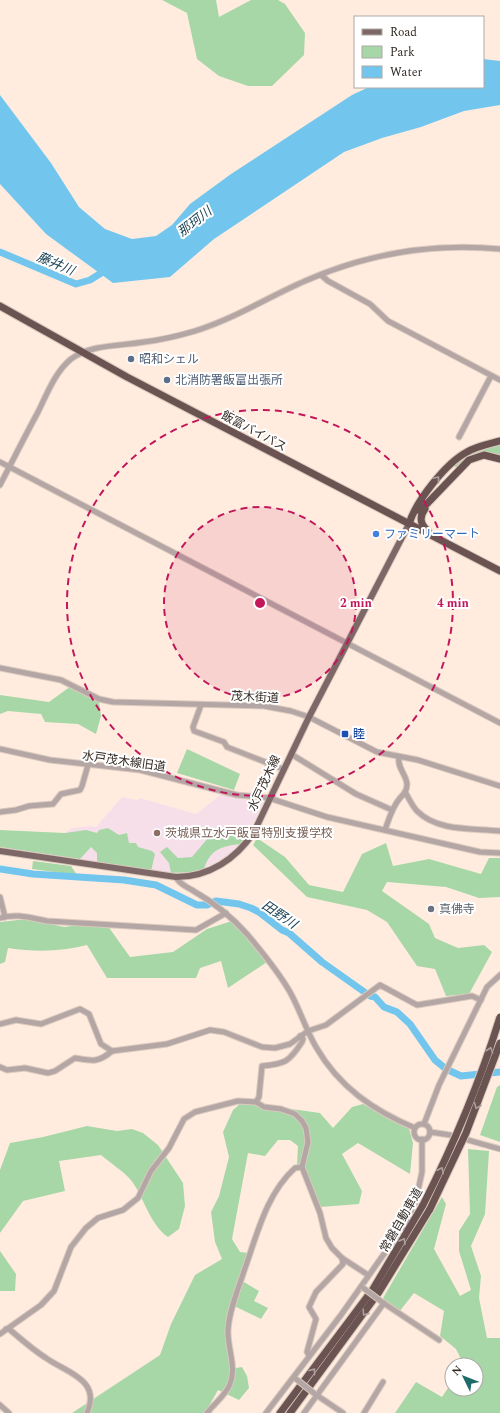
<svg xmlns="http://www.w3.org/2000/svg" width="500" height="1413" font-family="Spectral,'Noto Sans JP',serif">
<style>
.education{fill:#f7dfe9}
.green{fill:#a7d7a7}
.water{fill:#72c6ee}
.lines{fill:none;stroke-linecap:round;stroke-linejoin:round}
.river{stroke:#72c6ee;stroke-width:7}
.minor-casing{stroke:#dac9bd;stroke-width:7}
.major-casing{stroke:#dac9bd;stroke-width:8}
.highway-casing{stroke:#dac9bd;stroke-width:9}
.minor{stroke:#b3a6a5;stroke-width:5}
.major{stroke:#7e6867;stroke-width:6}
.highway{stroke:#6b5351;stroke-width:7}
.minor-bridge-casing{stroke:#dac9bd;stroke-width:7;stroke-linecap:butt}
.highway-bridge-casing{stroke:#dac9bd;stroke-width:9;stroke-linecap:butt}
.minor-bridge{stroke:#b3a6a5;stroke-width:5}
.highway-bridge{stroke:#6b5351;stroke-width:7}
.oneway{stroke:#aea09f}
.ring{fill:none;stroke:#c2185b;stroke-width:2;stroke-dasharray:7 5}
.service-dot{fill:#5c6f8a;stroke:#fff;stroke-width:1.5}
.shop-dot{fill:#3f7fe0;stroke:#fff;stroke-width:1.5}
.transit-dot{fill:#1a4fb4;stroke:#fff;stroke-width:1.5}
.education-dot{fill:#8d6e63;stroke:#fff;stroke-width:1.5}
.worship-dot{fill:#6b7280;stroke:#fff;stroke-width:1.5}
.labels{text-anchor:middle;stroke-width:4;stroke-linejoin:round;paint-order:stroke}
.service-label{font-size:12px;fill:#4e5e75;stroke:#fff;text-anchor:start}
.street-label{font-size:12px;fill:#322a24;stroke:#fff}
.shop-label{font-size:12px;fill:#366cbe;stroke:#fff;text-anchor:start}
.transit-label{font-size:12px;fill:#164399;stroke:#fff;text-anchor:start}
.education-label{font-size:12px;fill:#785e54;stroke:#fff;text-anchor:start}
.worship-label{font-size:12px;fill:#5b616d;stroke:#fff;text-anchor:start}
.water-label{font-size:13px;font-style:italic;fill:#1c4253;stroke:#fff}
.centre{fill:#c2185b;stroke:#fff;stroke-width:2}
.ring-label{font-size:12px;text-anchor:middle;font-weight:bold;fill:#c2185b;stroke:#fff;stroke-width:4;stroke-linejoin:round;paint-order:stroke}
</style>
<rect width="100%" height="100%" fill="#ffecdf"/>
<!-- education -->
<path class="education" d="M223 793 241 799 263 802 252 826 234 851 219 862 191 872 161 873 80 859 76 857 65 833 72 828 90 826 96 827 122 797 137 800 140 798 196 814Z"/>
<!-- green -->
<g class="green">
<path d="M162 0H216L219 17 251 0H278L285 4 305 33 304 55 272 86H248L219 76 197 59 187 13Z"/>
<path d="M500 444V456L485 453 458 469 453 465 468 453Z"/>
<path d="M71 686 99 702 101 716 96 734 78 724 45 722 41 714 8 711 0 714V695L49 702Z"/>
<path d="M187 749 240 774 234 790 177 773Z"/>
<path d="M108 828 119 835 127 833 129 843H136L138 847 152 851 155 854 151 871 97 862V853L91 847 80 859 0 847V830L65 833 86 830 97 833 99 830Z"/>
<path d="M241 829 248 833 241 844C222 846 210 849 204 869L191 872 171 873 169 863 160 852 167 847 178 858 192 857 208 838Z"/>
<path d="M257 838 285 857 309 885 343 892 362 854 386 843 393 866 429 859 481 874 489 858H500V897L479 898 446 887 387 882 382 891 429 924 435 938 458 948 484 945 492 952 469 994 446 996 435 969 417 966 387 922 367 910 307 897 253 845Z"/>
<path d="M33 861 71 866 77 875 32 869Z"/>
<path d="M27 919 64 927 105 922 130 957 173 952 207 929 232 921 267 962 228 988 221 961 200 968 196 978H107L87 945C61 952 34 952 8 948L5 962 0 964V922Z"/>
<path d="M500 1085V1142L480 1135 497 1087Z"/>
<path d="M242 1102 320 1113 333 1128 352 1107 363 1104 409 1129 413 1143 410 1174 358 1143 342 1154 362 1191 359 1204 320 1207 307 1174 297 1165 298 1146 290 1140H278L265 1156 248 1153 232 1239 240 1252 248 1253 241 1273 244 1282 259 1291 254 1301 268 1308 261 1319 232 1305 228 1349 230 1369 242 1367 247 1376 249 1388 239 1400 218 1390 205 1413H72L160 1355 171 1324 195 1275 222 1259 215 1242 211 1212 219 1196 229 1157 223 1132 233 1110Z"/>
<path d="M87 1126 117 1131 132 1129 143 1133 158 1145 183 1183 185 1206 179 1229 168 1237C149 1224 144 1196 130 1179 123 1171 109 1162 101 1155L59 1161 65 1191 23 1201 0 1233V1170L10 1143 43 1137Z"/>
<path d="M468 1149 489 1151 485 1214 471 1246 481 1276 479 1298 487 1338H500V1413H395L416 1382 442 1397 452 1382V1389H476V1365H464L456 1349 440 1336 444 1311 414 1293 399 1312 383 1298 442 1197 446 1204 434 1249 460 1296 471 1290 459 1251V1231L470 1214Z"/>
<path d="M0 1251 16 1274 15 1291H0Z"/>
</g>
<!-- water -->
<path class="water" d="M483 59 500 61V105L464 111 421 127 382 138 344 152 214 239 170 277 113 283 46 234 0 184V95L51 163 79 207 105 229 132 239 156 236 172 225 190 204 231 174 352 95 369 87H483Z"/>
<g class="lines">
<!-- river -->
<g class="river">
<path d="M0 252 76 284 90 280 106 270"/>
<path d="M0 869 33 874 124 880 156 885 197 905H207L216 901 239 904 251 908 259 912 282 930 289 933 322 962 370 996 375 997 384 1007 397 1012 410 1024 435 1060 446 1069 461 1076 500 1072"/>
</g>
<!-- minor casing -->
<g class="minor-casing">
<g id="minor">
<path d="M321 275 328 281 370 304 388 321 500 380"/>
<path d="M459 437 491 376"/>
<path d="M0 462 500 723"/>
<path d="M0 485C13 460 25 436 38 412 47 394 55 372 71 359 91 344 121 346 144 342 161 340 178 336 195 331 234 319 268 297 305 281 366 254 433 243 500 249"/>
<path d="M0 668 61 680 99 699 113 702 264 706 291 711 309 717 377 752 418 760 500 786"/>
<path d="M201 705 193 727 194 731 224 742 227 747 283 769"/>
<path d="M0 749 50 760 140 770 237 795 269 798 327 817 480 852 500 853"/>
<path d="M291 754 356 794 392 810"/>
<path d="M405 792C409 798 412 806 417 811 438 832 473 828 500 831"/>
<path d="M0 812 16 810 29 806 53 804 61 794 80 790 82 786 88 765"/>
<path d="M385 830C389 819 392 807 400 798 404 794 407 791 407 784 406 774 397 768 399 757"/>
<path d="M176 877C179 884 187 887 192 890 213 902 231 916 247 934 263 953 278 971 290 992 300 1010 306 1030 316 1047 339 1087 374 1111 415 1128"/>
<path d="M0 897 5 917"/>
<path d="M0 918C16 913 31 918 47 921L196 930 226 913"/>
<path d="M0 1024 16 1020 41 1024 80 1009 89 1014 101 1044 112 1051 167 1044 210 1030 224 1032 262 1047 275 1048 290 1044 308 1031 326 1025 380 985 417 1005 472 996 481 1000"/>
<path d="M0 1067 7 1070 25 1068 48 1073 55 1071 75 1058C92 1061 98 1063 112 1051"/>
<path d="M256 1102 259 1097 262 1066C285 1064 289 1062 302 1042L303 1039 300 1036"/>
<path d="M424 1124 439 1085 487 987 500 975"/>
<circle cx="422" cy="1132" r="8"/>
<path d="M430 1132 450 1135 500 1149"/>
<path d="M382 1302 439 1340"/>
<path d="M6 1329H9C21 1339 33 1350 46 1358 65 1372 102 1379 87 1413"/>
<path d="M0 1334 41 1305 54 1291 71 1247 86 1228 98 1218 123 1210 138 1198 151 1171 169 1148 184 1119 195 1112 238 1101 256 1102 264 1107 281 1109 295 1114 302 1121 306 1128 308 1142 302 1167 320 1213 326 1238 332 1248 342 1258 368 1275"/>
<path d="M309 1355 307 1352 316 1319 309 1307 316 1292 343 1264 342 1258"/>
<path d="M315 1394 343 1413"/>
<path d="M0 1405 9 1413"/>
<path d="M207 1413C214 1404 226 1395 230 1384 237 1367 227 1347 228 1330 229 1310 238 1290 244 1271 257 1235 266 1194 295 1168L302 1167"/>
<path d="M266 1413 341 1315 405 1224 416 1200 422 1172V1139"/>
<path d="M304 1413 384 1303"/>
<path d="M364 1413 383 1382"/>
</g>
</g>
<!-- major casing -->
<g class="major-casing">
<path id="major" d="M0 851 176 877C209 877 236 859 254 832L309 717 409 524"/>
</g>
<!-- highway casing -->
<g class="highway-casing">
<g id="highway">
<path d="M0 306 127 377 500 571"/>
<path d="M425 509C419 517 420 524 428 531"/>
<path d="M420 511 469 460 484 455 500 459"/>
<path d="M409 524C416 501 446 463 467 452 477 446 489 444 500 441"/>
<path d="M280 1413 373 1289 423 1205"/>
<path d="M290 1413 379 1292 430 1209"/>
</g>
</g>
<!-- minor -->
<use href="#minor" class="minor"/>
<!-- major -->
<use href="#major" class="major"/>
<!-- highway -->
<use href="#highway" class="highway"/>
<!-- minor-bridge casing -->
<g class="minor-bridge-casing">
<g id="minor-bridge">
<path d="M362 1287 382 1302"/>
<path d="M296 1379 315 1394"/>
</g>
</g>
<!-- highway-bridge casing -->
<g class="highway-bridge-casing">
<g id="highway-bridge">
<path d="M423 1205C454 1144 480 1082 500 1017"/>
<path d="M430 1209 466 1133 500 1043"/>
</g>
</g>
<!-- minor-bridge -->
<use href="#minor-bridge" class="minor-bridge"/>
<!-- highway-bridge -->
<use href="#highway-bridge" class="highway-bridge"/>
</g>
<!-- one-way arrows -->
<defs><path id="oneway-chevron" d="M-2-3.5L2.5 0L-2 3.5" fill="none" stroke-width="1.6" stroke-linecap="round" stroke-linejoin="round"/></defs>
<g class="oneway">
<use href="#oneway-chevron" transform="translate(437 479) rotate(-50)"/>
<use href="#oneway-chevron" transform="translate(490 1050) rotate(-71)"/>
<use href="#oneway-chevron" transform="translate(477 1106) rotate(112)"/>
<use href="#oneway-chevron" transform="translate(441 1170) rotate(-63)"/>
<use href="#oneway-chevron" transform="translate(403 1241) rotate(-60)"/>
<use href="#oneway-chevron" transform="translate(365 1313) rotate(125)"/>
<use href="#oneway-chevron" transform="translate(313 1371) rotate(-52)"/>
</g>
<!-- distance rings -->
<circle cx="260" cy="603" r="96" fill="#c2185b" fill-opacity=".12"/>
<g class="ring">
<circle cx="260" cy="603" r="96"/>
<circle cx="260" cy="603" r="193"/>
</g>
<!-- markers -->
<g class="service-dot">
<circle cx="131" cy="359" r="4"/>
<circle cx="167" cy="380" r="4"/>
</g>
<circle class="shop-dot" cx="376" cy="534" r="4"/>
<rect class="transit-dot" x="341" y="730" width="8" height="8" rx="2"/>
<circle class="education-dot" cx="157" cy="833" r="4"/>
<circle class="worship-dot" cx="431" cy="909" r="4"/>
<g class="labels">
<!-- service labels -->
<g class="service-label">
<text x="139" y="363">昭和シェル</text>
<text x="175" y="384">北消防署飯富出張所</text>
</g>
<!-- street labels -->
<g class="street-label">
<text transform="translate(254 431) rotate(28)" y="4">飯富バイパス</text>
<text transform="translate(255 697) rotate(3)" y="4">茂木街道</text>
<text transform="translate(124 761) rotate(8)" y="4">水戸茂木線旧道</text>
<text transform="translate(264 783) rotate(-65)" y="4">水戸茂木線</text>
<text transform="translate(401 1220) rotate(-60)" y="4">常磐自動車道</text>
</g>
<!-- shop labels -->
<g class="shop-label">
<text x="384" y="538">ファミリーマート</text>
</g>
<!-- transit labels -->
<g class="transit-label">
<text x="353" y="738">睦</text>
</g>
<!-- education labels -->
<g class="education-label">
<text x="165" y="837">茨城県立水戸飯富特別支援学校</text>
</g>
<!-- worship labels -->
<g class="worship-label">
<text x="439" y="913">真佛寺</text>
</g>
<!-- water labels -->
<g class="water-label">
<text transform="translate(194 221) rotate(-38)" y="5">那珂川</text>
<text transform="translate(56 263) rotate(23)" y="5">藤井川</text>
<text transform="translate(280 914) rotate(34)" y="5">田野川</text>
</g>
</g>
<circle cx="260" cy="603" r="6" class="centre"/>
<g class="ring-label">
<text x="356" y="607">2 min</text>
<text x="453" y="607">4 min</text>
</g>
<!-- legend -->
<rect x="354" y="16" width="130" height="72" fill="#ffffff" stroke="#adaaa7"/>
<rect x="362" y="29" width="20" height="6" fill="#7e6867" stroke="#adaaa7"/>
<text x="390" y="36" font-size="12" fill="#322a24">Road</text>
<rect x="362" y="46" width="20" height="12" fill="#a7d7a7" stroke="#adaaa7"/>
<text x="390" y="56" font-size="12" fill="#322a24">Park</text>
<rect x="362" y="66" width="20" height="12" fill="#72c6ee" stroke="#adaaa7"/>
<text x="390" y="76" font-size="12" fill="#322a24">Water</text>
<!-- north arrow -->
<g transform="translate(464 1377) rotate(313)"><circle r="19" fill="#ffffff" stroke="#adaaa7"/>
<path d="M0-3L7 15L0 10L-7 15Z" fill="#1f6b69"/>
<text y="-6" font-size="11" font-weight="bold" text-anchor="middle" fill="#322a24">N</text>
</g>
</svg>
